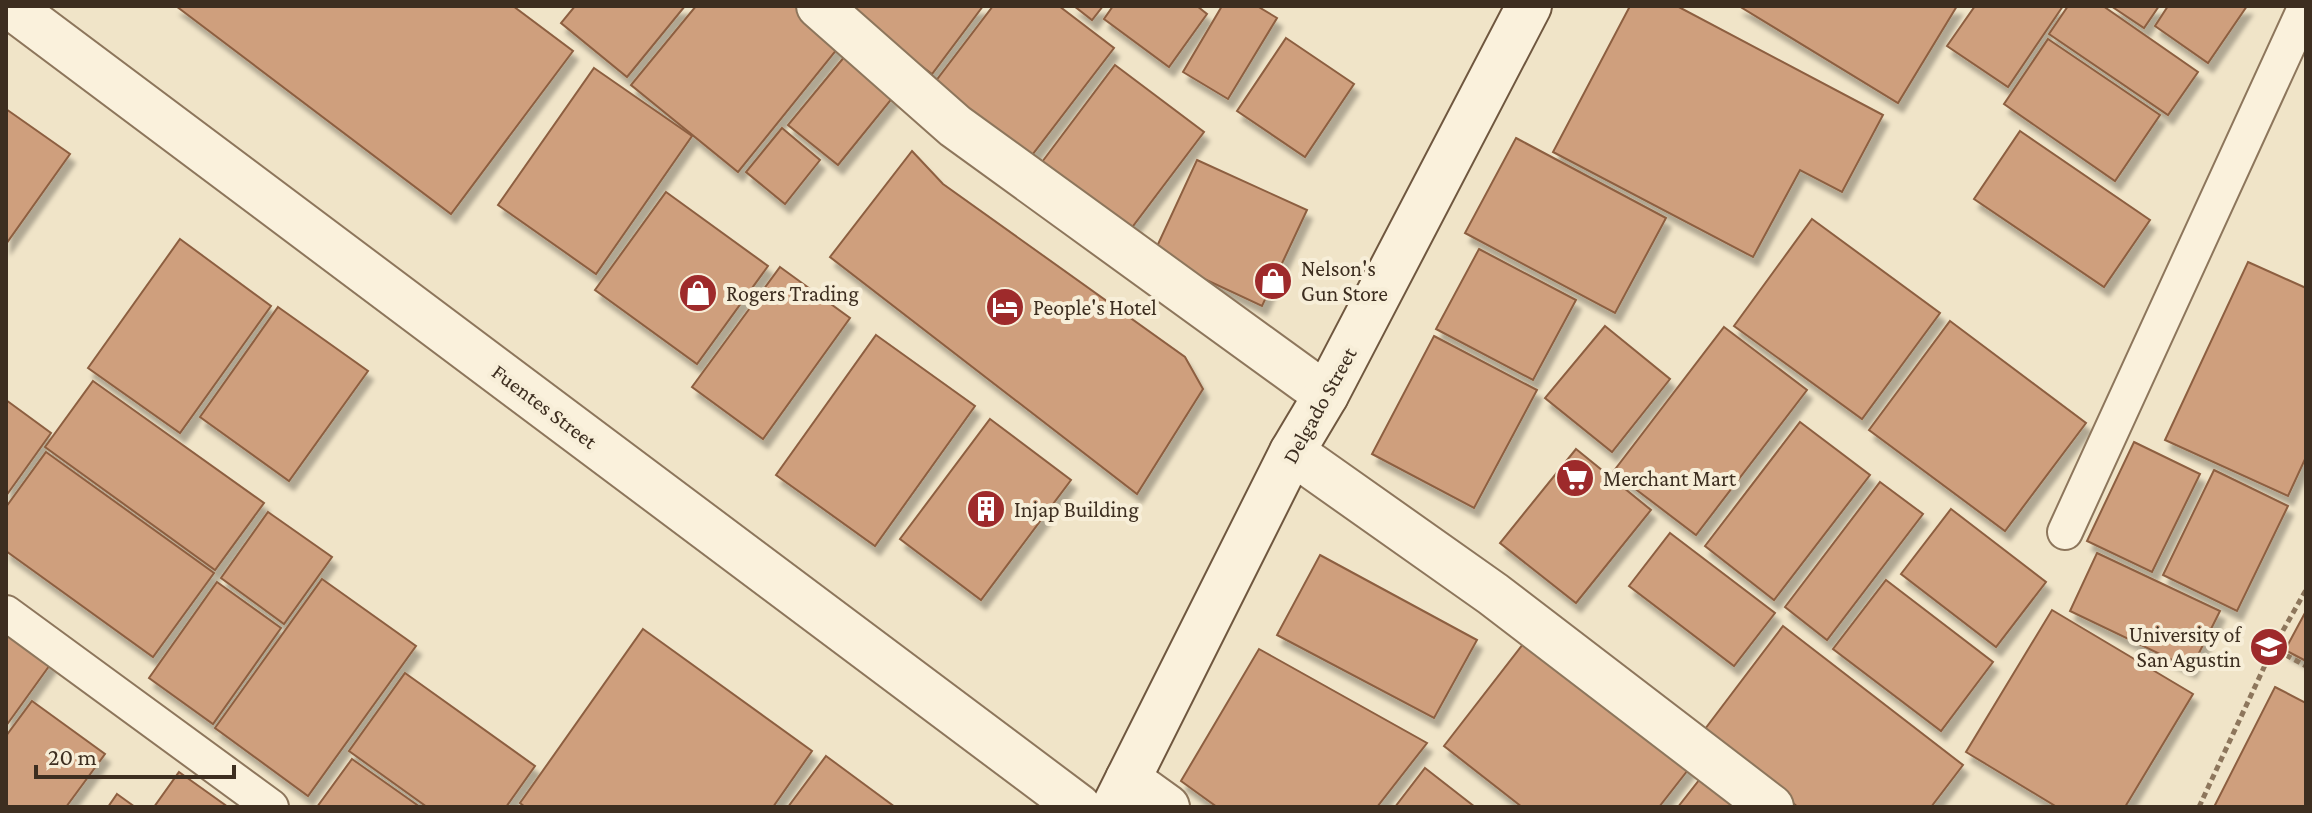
<svg xmlns="http://www.w3.org/2000/svg" width="2312" height="813" font-family="'Crimson Pro',serif">
<style>
.building{fill:#cf9f7d;stroke:#8d5f41;stroke-width:2;filter:url(#shadow)}
.lines{fill:none;stroke-linecap:round;stroke-linejoin:round}
.lane-casing{stroke:#8d765c;stroke-width:38}
.street-casing{stroke:#8d765c;stroke-width:48}
.secondary-casing{stroke:#6f573f;stroke-width:48}
.path{stroke:#8d765c;stroke-width:5;stroke-dasharray:6 4;stroke-linecap:butt}
.lane{stroke:#faf1dc;stroke-width:34}
.street{stroke:#faf1dc;stroke-width:44}
.secondary{stroke:#faf1dc;stroke-width:44}
.labels{text-anchor:middle;stroke-width:8;stroke-linejoin:round;paint-order:stroke}
.poi-label{font-size:22px;fill:#3d2e20;stroke:#f7eed8;text-anchor:start}
.street-label{font-size:22px;fill:#3d2e20;stroke:#f7eed8}
</style>
<defs>
<filter id="shadow"><feDropShadow dx="5" dy="9" stdDeviation="2" flood-color="#0004"/></filter>
</defs>
<rect width="100%" height="100%" fill="#f0e4c8"/>
<!-- building -->
<g class="building">
<path d="M176 6H513L573 51 451 214Z"/>
<path d="M575 6H685L627 77 561 23Z"/>
<path d="M696 6H798L842 43 738 172 631 85Z"/>
<path d="M851 6H983L932 74 848 11Z"/>
<path d="M993 6H1059L1114 48 1029 159 932 86Z"/>
<path d="M1074 6H1103L1092 20Z"/>
<path d="M1113 6H1197L1207 14 1169 67 1104 19Z"/>
<path d="M1222 6H1257L1277 18 1228 99 1183 72Z"/>
<path d="M1630 6H1677L1883 115 1842 192 1800 170 1753 257 1553 152Z"/>
<path d="M1739 6H1957L1898 103Z"/>
<path d="M1975 6H2063L2008 87 1947 46Z"/>
<path d="M2068 6H2103L2198 72 2168 115 2049 34Z"/>
<path d="M2111 6H2159L2144 28Z"/>
<path d="M2168 6H2247L2208 63 2155 26Z"/>
<path d="M1286 38 1354 84 1305 157 1237 111Z"/>
<path d="M2048 39 2160 115 2115 181 2004 104Z"/>
<path d="M845 56 894 96 838 165 788 125Z"/>
<path d="M1115 65 1204 132 1130 230 1042 162Z"/>
<path d="M594 68 692 136 596 274 498 205Z"/>
<path d="M6 109 70 154 6 244Z"/>
<path d="M782 128 820 160 785 204 746 172Z"/>
<path d="M2020 131 2150 220 2104 287 1974 199Z"/>
<path d="M1516 138 1666 218 1615 313 1465 233Z"/>
<path d="M912 151 943 184 1185 357 1203 389 1137 494 830 257Z"/>
<path d="M1197 160 1307 210 1262 306 1153 255Z"/>
<path d="M666 192 768 266 697 364 595 290Z"/>
<path d="M1812 219 1940 313 1862 419 1734 326Z"/>
<path d="M180 239 271 306 180 433 88 368Z"/>
<path d="M1479 249 1576 300 1533 380 1436 329Z"/>
<path d="M2248 262 2306 288V457L2288 496 2165 440Z"/>
<path d="M780 267 850 318 763 439 692 387Z"/>
<path d="M278 307 368 371 289 481 200 417Z"/>
<path d="M1950 321 2086 423 2005 531 1869 430Z"/>
<path d="M1605 326 1670 379 1612 452 1545 398Z"/>
<path d="M1724 327 1807 390 1696 535 1613 472Z"/>
<path d="M876 335 975 406 875 546 776 475Z"/>
<path d="M1434 336 1537 390 1474 508 1372 454Z"/>
<path d="M93 381 264 503 215 570 45 447Z"/>
<path d="M6 400 51 433 6 496Z"/>
<path d="M990 419 1071 480 981 600 900 539Z"/>
<path d="M1800 422 1870 475 1774 600 1705 546Z"/>
<path d="M2134 442 2200 474 2152 572 2087 541Z"/>
<path d="M1576 449 1651 510 1576 603 1500 543Z"/>
<path d="M46 452 214 573 153 657 6 551V507Z"/>
<path d="M2214 470 2288 506 2237 611 2163 575Z"/>
<path d="M1880 482 1923 514 1827 640 1785 607Z"/>
<path d="M1951 509 2046 582 1996 647 1901 574Z"/>
<path d="M268 512 332 557 284 624 221 578Z"/>
<path d="M1670 533 1775 613 1734 666 1629 586Z"/>
<path d="M2097 553 2220 611 2191 669 2070 611Z"/>
<path d="M1320 555 1477 640 1434 718 1277 635Z"/>
<path d="M322 579 416 646 308 796 215 728Z"/>
<path d="M1886 580 1993 662 1941 731 1833 649Z"/>
<path d="M217 582 281 628 213 724 149 678Z"/>
<path d="M2052 610 2193 694 2125 807H2057L1966 752Z"/>
<path d="M2306 611V661L2285 650Z"/>
<path d="M1783 626 1963 765 1931 807H1798L1702 733Z"/>
<path d="M6 629 52 662 6 726Z"/>
<path d="M643 629 812 751 773 807H525L520 803Z"/>
<path d="M1527 639 1691 766 1659 807H1522L1444 746Z"/>
<path d="M1259 649 1427 743 1377 807H1217L1181 781Z"/>
<path d="M405 673 535 766 506 807H427L349 751Z"/>
<path d="M2275 687 2306 703V807H2214Z"/>
<path d="M32 701 105 754 66 807H6V736Z"/>
<path d="M826 756 895 807H788Z"/>
<path d="M352 759 420 807H317Z"/>
<path d="M1425 768 1475 807H1395Z"/>
<path d="M1707 770 1755 807H1678Z"/>
<path d="M179 772 228 807H154Z"/>
<path d="M117 794 135 807H108Z"/>
</g>
<g class="lines">
<!-- lane casing -->
<g class="lane-casing">
<g id="lane">
<path d="M2065 532 2306 6"/>
<path d="M6 613 271 807"/>
</g>
</g>
<!-- street casing -->
<g class="street-casing">
<g id="street">
<path d="M10 6 1079 807"/>
<path d="M819 6 955 126 1326 395"/>
<path d="M1292 452 1493 594 1771 807"/>
<path d="M1128 779 1167 807"/>
</g>
</g>
<!-- secondary casing -->
<g class="secondary-casing">
<path id="secondary" d="M1114 807 1292 452 1326 395 1529 6"/>
</g>
<!-- path -->
<g class="path">
<path d="M2273 648 2306 590"/>
<path d="M2199 807 2273 648 2306 666"/>
</g>
<!-- lane -->
<use href="#lane" class="lane"/>
<!-- street -->
<use href="#street" class="street"/>
<!-- secondary -->
<use href="#secondary" class="secondary"/>
</g>
<!-- icons -->
<defs>
<g id="shop-disc" transform="scale(2)"><circle r="9.5" fill="#9e2a2b" stroke="#f7eed8"/><path d="M-5-2.5h2.3a2.7 3.5 0 0 1 5.4 0H5L5.5 6h-11ZM-1.5-2.5h3a1.5 2.3 0 0 0-3 0Z" fill="#fff"/></g>
<g id="hotel-disc" transform="scale(2)"><circle r="9.5" fill="#9e2a2b" stroke="#f7eed8"/><path d="M-6-4.5h1.5V1H6V5H4.5V3h-9V5H-6ZM-4 0a1.8 1.8 0 1 1 3.6 0ZM.5 0V-2.5h3Q6-2.5 6 0Z" fill="#fff"/></g>
<g id="supermarket-disc" transform="scale(2)"><circle r="9.5" fill="#9e2a2b" stroke="#f7eed8"/><path d="M-6-5.5h2.5l.6 2H6L4.5 2H-2.5L-4.4-4H-6ZM-1.5 3.2a1.3 1.3 0 1 0 .1 0ZM3 3.2a1.3 1.3 0 1 0 .1 0Z" fill="#fff"/></g>
<g id="building-disc" transform="scale(2)"><circle r="9.5" fill="#9e2a2b" stroke="#f7eed8"/><path d="M-4-6H4V6H1V3H-1V6H-4ZM-2.5-4.3h1.7v1.8h-1.7ZM.8-4.3h1.7v1.8H.8ZM-2.5-1h1.7V.8h-1.7ZM.8-1h1.7V.8H.8Z" fill="#fff"/></g>
<g id="university-disc" transform="scale(2)"><circle r="9.5" fill="#9e2a2b" stroke="#f7eed8"/><path d="M0-5L7-2L0 1L-7-2ZM-4 1L0 2.5L4 1V4Q0 6-4 4Z" fill="#fff"/></g>
</defs>
<g fill-rule="evenodd">
<use href="#shop-disc" x="1273" y="281"/>
<use href="#shop-disc" x="698" y="293"/>
<use href="#hotel-disc" x="1005" y="307"/>
<use href="#supermarket-disc" x="1575" y="478"/>
<use href="#building-disc" x="986" y="509"/>
<use href="#university-disc" x="2269" y="647"/>
</g>
<g class="labels">
<!-- poi labels -->
<g class="poi-label">
<text x="1301" y="276">Nelson's<tspan x="1301" dy="25">Gun Store</tspan></text>
<text x="726" y="301">Rogers Trading</text>
<text x="1033" y="315">People's Hotel</text>
<text x="1603" y="486">Merchant Mart</text>
<text x="1014" y="517">Injap Building</text>
<text x="2241" y="642" text-anchor="end">University of<tspan x="2241" dy="25">San Agustin</tspan></text>
</g>
<!-- street labels -->
<g class="street-label">
<text transform="translate(1319 405) rotate(-61)" y="8">Delgado Street</text>
<text transform="translate(545 406) rotate(37)" y="8">Fuentes Street</text>
</g>
</g>
<!-- border -->
<rect width="2312" height="813" fill="none" stroke="#3d2e20" stroke-width="16"/>
<!-- scale -->
<path d="M36 765v12h198v-12" fill="none" stroke="#3d2e20" stroke-width="4"/>
<text x="48" y="765" font-size="24" fill="#3d2e20" stroke="#f7eed8" stroke-width="6" paint-order="stroke">20 m</text>
</svg>
